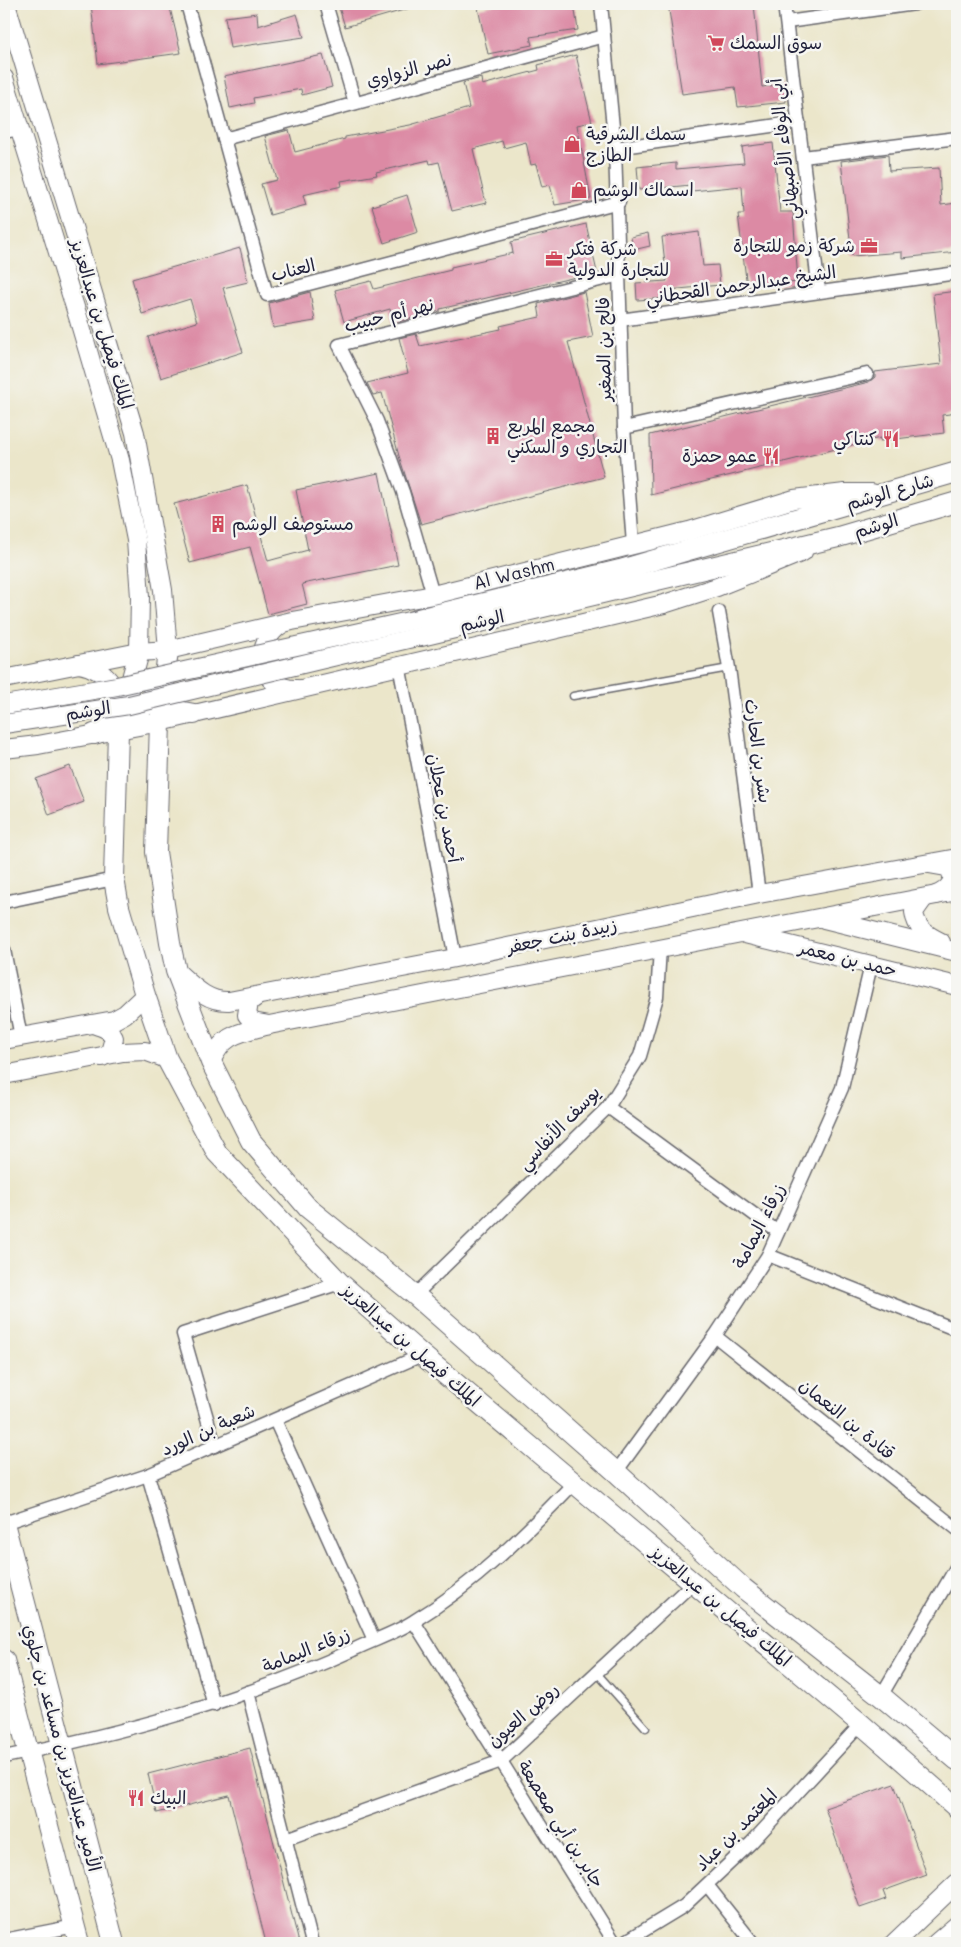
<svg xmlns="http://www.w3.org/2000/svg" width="961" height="1947" font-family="Mali,'Playpen Sans Arabic',sans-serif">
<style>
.building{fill:#dc8aa4}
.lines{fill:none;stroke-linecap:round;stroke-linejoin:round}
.lane-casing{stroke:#68676d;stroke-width:9}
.street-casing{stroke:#68676d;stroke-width:15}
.secondary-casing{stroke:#68676d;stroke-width:20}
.primary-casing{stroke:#68676d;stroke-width:22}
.lane{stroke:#fff;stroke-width:6}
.street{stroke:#fff;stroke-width:12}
.secondary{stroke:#fff;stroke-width:18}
.primary{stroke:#fff;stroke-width:20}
.secondary-bridge-casing{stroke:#68676d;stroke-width:20;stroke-linecap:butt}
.secondary-bridge{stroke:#fff;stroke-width:18}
.labels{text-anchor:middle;stroke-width:5;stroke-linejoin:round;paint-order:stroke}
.poi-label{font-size:18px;fill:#22223b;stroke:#f6f6f2;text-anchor:start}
.street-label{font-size:18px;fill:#22223b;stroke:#f6f6f2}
</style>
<rect width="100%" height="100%" fill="#f6f6f2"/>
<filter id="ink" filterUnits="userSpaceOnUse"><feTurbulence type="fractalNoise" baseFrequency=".02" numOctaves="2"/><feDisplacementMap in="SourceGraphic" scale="10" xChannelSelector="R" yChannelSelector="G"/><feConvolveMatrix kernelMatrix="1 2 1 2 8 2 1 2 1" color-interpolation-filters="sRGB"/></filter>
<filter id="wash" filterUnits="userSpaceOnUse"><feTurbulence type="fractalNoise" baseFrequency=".0096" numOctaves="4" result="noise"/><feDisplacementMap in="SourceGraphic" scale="20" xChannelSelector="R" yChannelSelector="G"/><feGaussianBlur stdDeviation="1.12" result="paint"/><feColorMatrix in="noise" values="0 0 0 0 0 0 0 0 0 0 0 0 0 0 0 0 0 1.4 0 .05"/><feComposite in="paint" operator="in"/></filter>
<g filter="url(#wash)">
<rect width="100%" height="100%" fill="#ebe6ca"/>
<g id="blocks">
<!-- building -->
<g class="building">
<path d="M91 4H169L181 53 98 64Z"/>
<path d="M338 4H414V7L345 27Z"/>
<path d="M499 4H574L578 30 530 37 532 45 488 54 478 8Z"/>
<path d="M668 4H754L762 87 784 84 786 102 738 107 735 87 682 94Z"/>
<path d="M257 13 258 26 297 14 304 37 230 48 225 17Z"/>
<path d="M323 55 332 87 302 95 301 89 253 98 254 103 230 108 224 76Z"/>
<path d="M576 55 592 122 577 125 591 199 555 205 550 185 542 187 536 164 531 165 526 142 504 148 502 141 473 149 486 203 452 211 439 162 430 164 429 160 376 172 377 175 341 181 342 186 303 195 306 205 270 215 261 184 277 180 265 136 289 130 295 152 345 139V137L410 125 469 108 463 83 481 78 482 85 539 70 538 65Z"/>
<path d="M773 143 780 212H793L798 282 747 287 738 214H744L742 186 692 191 691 185 639 190 637 167 676 163V169L744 163 742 147Z"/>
<path d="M888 155 889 171 939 168 941 205 957 203V252L902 258V252L852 256 841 161Z"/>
<path d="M407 195 418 232 384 243 372 206Z"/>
<path d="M586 224 597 272 440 309V311L394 323 390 309 344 322 335 290 371 281 374 289 451 270V267L513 253 511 242Z"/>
<path d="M699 232 703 266 718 265 720 285 668 290 669 298 637 300 636 283 667 281 662 237Z"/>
<path d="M648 233 650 246 633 250 631 237Z"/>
<path d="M240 248 248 282 223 288 243 352 161 378 148 337 197 322 190 299 142 314 132 279Z"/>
<path d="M957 291V413L942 415 944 433 880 441V438L651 495 650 435 869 382 875 377V372L941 364 933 294Z"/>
<path d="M310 292 315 321 273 328 269 303Z"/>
<path d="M584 292 593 337 568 342 604 477 421 524 399 456 382 393 373 395 367 383 408 373 399 338 416 334 420 346 501 329 500 326 540 317 538 304Z"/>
<path d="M379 473 398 565 302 584 307 604 268 614 250 547 190 563 174 504 247 485 268 561 308 550 296 490Z"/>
<path d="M70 766 84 802 49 815 36 779Z"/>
<path d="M250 1748 299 1943H266L229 1795 157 1813 148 1774Z"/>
<path d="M894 1784 927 1875 883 1891 886 1899 860 1908 825 1808Z"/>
</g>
</g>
</g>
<g filter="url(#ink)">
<use href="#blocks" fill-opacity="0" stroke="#68676d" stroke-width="1"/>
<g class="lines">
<!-- lane casing -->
<g class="lane-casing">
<g id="lane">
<path d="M573 696 729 668"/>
<path d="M596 1672 646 1728"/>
</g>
</g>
<!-- street casing -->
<g class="street-casing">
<g id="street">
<path d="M187 4 267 295 619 202"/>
<path d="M326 4 355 103"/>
<path d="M601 4 615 148 624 428 633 544"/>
<path d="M784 4 819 291"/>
<path d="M787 22 915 4"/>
<path d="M4 132 19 129"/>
<path d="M224 139 604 36"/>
<path d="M615 148 799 122"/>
<path d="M803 157 957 138"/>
<path d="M620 320 957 273"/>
<path d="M624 428 867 374"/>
<path d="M433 595 403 492 377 421 339 345 620 275"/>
<path d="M719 612 729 668 759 894"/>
<path d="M399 665 455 958"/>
<path d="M4 902 114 879"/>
<path d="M4 950 21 1037"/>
<path d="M608 1107 778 1232"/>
<path d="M768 1255 957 1330"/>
<path d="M415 1295 608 1107 640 1056 657 997 660 948"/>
<path d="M715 1336 957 1529"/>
<path d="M275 1420 374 1640"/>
<path d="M215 1446 183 1334 340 1283"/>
<path d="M616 1472 715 1336 768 1255 842 1088 871 965"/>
<path d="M148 1475 214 1705"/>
<path d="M4 1523 148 1475 422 1355"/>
<path d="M414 1622 615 1943"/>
<path d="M248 1692 312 1943"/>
<path d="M881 1696 957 1566"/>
<path d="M4 1757C123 1733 242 1701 353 1650 373 1640 396 1633 414 1621 475 1584 525 1534 574 1483"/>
<path d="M286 1839 501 1761 693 1583"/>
<path d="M707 1885 753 1943"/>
<path d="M4 1940 75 1926"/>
<path d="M623 1943 684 1906 751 1843 861 1724"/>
</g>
</g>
<!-- secondary casing -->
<g class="secondary-casing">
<g id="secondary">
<path d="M6 4 135 433 163 590 168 650"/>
<path d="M4 78 78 317 120 460 136 540 140 597 139 652"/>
<path d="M282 624C251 643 258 690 297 689"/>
<path d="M79 664C106 668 129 695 109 721"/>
<path d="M4 679 139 652 168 650 292 621 433 595 689 531 794 499 845 493H872"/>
<path d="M4 749 38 745 160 722 664 604 717 587 803 552"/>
<path d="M929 864 946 867C960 878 948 890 936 895"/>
<path d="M924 898 914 912C916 929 927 935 941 942"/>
<path d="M824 919 957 952"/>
<path d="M745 934 957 986"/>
<path d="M176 971C192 985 206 1002 229 1001L455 958 759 894 957 858"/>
<path d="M256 997 249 1002 247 1015 253 1022 269 1025"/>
<path d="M93 1024C103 1028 109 1028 114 1038L110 1052 102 1057"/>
<path d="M4 1040 114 1020 125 1014 145 995"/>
<path d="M211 1062C223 1033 240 1033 269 1025L957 891"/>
<path d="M4 1075 123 1052 145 1051 167 1059"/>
<path d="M894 1943 957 1883"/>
<path d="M936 1943 957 1925"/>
</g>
</g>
<!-- primary casing -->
<g class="primary-casing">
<g id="primary">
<path d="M418 619 620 570 957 472"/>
<path d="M421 636 838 537 957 502"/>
<path d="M168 650 160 722 156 852 170 943 176 971 211 1062 251 1141 308 1208 415 1295 616 1472 743 1588 881 1696 957 1760"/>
<path d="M139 652 118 731 114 879 119 907 145 995 167 1059 217 1153 340 1283 422 1355 861 1724 957 1808"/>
<path d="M153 696 173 710 194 714"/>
<path d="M94 734C119 726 143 716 155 690"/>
<path d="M4 1523 114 1943"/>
<path d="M4 1660 79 1943"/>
</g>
</g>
<!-- lane -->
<use href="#lane" class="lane"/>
<!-- street -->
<use href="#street" class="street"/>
<!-- secondary -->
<use href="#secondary" class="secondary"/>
<!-- primary -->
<use href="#primary" class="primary"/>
<!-- secondary-bridge casing -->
<g class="secondary-bridge-casing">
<g id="secondary-bridge">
<path d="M4 705 117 686 418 619"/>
<path d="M4 724 129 705 421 636"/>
</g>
</g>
<!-- secondary-bridge -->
<use href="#secondary-bridge" class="secondary-bridge"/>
</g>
</g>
<!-- icons -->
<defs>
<g id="supermarket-bare" transform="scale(1.35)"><path d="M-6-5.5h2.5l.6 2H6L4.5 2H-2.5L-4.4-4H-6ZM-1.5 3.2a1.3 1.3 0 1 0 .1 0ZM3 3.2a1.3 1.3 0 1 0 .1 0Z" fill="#d1495b" stroke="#f6f6f2" stroke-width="2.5" paint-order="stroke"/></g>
<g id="shop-bare" transform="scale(1.35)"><path d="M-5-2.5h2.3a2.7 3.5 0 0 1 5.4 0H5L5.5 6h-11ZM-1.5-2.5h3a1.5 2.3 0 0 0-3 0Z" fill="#d1495b" stroke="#f6f6f2" stroke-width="2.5" paint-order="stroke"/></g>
<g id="office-bare" transform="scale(1.35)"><path d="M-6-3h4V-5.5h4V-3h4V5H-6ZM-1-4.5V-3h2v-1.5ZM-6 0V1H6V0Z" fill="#d1495b" stroke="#f6f6f2" stroke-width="2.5" paint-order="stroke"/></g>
<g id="building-bare" transform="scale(1.35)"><path d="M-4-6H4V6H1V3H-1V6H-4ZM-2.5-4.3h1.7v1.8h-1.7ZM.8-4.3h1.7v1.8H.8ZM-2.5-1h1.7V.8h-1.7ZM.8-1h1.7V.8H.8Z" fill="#d1495b" stroke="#f6f6f2" stroke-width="2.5" paint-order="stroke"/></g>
<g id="restaurant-bare" transform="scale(1.35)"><path d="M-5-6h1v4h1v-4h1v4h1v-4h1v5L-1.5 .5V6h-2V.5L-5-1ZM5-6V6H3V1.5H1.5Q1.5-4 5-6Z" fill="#d1495b" stroke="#f6f6f2" stroke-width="2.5" paint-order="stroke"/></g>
</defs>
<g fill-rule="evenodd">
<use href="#supermarket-bare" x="716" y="43"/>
<use href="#shop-bare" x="572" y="144"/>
<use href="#shop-bare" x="579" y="190"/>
<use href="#office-bare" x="869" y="246"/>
<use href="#office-bare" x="554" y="259"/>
<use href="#building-bare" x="493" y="436"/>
<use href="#restaurant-bare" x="891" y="439"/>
<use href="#restaurant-bare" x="771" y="456"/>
<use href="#building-bare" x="218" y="524"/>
<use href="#restaurant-bare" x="136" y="1798"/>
</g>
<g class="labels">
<!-- poi labels -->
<g class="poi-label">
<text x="730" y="49">سوق السمك</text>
<text x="586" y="140">سمك الشرقية<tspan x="586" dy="21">الطازج</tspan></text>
<text x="593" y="196">اسماك الوشم</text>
<text x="855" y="252" text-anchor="end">شركة زمو للتجارة</text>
<text x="568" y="255">شركة فتكر<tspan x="568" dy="21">للتجارة الدولية</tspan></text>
<text x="507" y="432">مجمع المربع<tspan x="507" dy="21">التجاري و السكني</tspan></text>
<text x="877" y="445" text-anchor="end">كنتاكي</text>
<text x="757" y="462" text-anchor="end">عمو حمزة</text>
<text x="232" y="530">مستوصف الوشم</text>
<text x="150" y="1804">البيك</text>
</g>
<!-- street labels -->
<g class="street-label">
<text transform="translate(409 70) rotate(-15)" y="6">نصر الزواوي</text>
<text transform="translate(784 149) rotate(-97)" y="6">أبي الوفاء الأصبهاني</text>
<text transform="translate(293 270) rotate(-14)" y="6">العناب</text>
<text transform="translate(741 285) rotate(-8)" y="6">الشيخ عبدالرحمن القحطاني</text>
<text transform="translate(389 315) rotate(-14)" y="6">نهر أم حبيب</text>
<text transform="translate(102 324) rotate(73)" y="6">الملك فيصل بن عبدالعزيز</text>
<text transform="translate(604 349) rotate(-91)" y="6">فالح بن الصغير</text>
<text transform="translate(890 492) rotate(-16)" y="6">شارع الوشم</text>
<text transform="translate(876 526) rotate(-17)" y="6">الوشم</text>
<text transform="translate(514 574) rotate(-14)" y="6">Al Washm</text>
<text transform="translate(482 621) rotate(-13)" y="6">الوشم</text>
<text transform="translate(88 711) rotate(-9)" y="6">الوشم</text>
<text transform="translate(758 751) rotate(82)" y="6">بشر بن الحارث</text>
<text transform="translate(444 808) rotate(79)" y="6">أحمد بن عجلان</text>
<text transform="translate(562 936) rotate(-12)" y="6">زبيدة بنت جعفر</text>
<text transform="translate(848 959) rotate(14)" y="6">حمد بن معمر</text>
<text transform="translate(559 1128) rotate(-46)" y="6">يوسف الأنفاسي</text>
<text transform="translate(759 1226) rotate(-63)" y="6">زرقاء اليمامة</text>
<text transform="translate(411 1345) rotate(41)" y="6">الملك فيصل بن عبدالعزيز</text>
<text transform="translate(847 1419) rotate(39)" y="6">قتادة بن النعمان</text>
<text transform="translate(208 1430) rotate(-24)" y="6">شعبة بن الورد</text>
<text transform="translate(721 1606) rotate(40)" y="6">الملك فيصل بن عبدالعزيز</text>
<text transform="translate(306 1650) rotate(-22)" y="6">زرقاء اليمامة</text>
<text transform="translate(523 1715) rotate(-41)" y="6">روض العيون</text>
<text transform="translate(62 1748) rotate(75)" y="6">الأمير عبدالعزيز بن مساعد بن جلوي</text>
<text transform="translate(561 1824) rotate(58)" y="6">جابر بن أبي صعصعة</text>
<text transform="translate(736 1830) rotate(-45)" y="6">المعتمد بن عباد</text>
</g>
</g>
<!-- margin -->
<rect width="961" height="1947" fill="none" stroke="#f6f6f2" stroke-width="20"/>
</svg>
